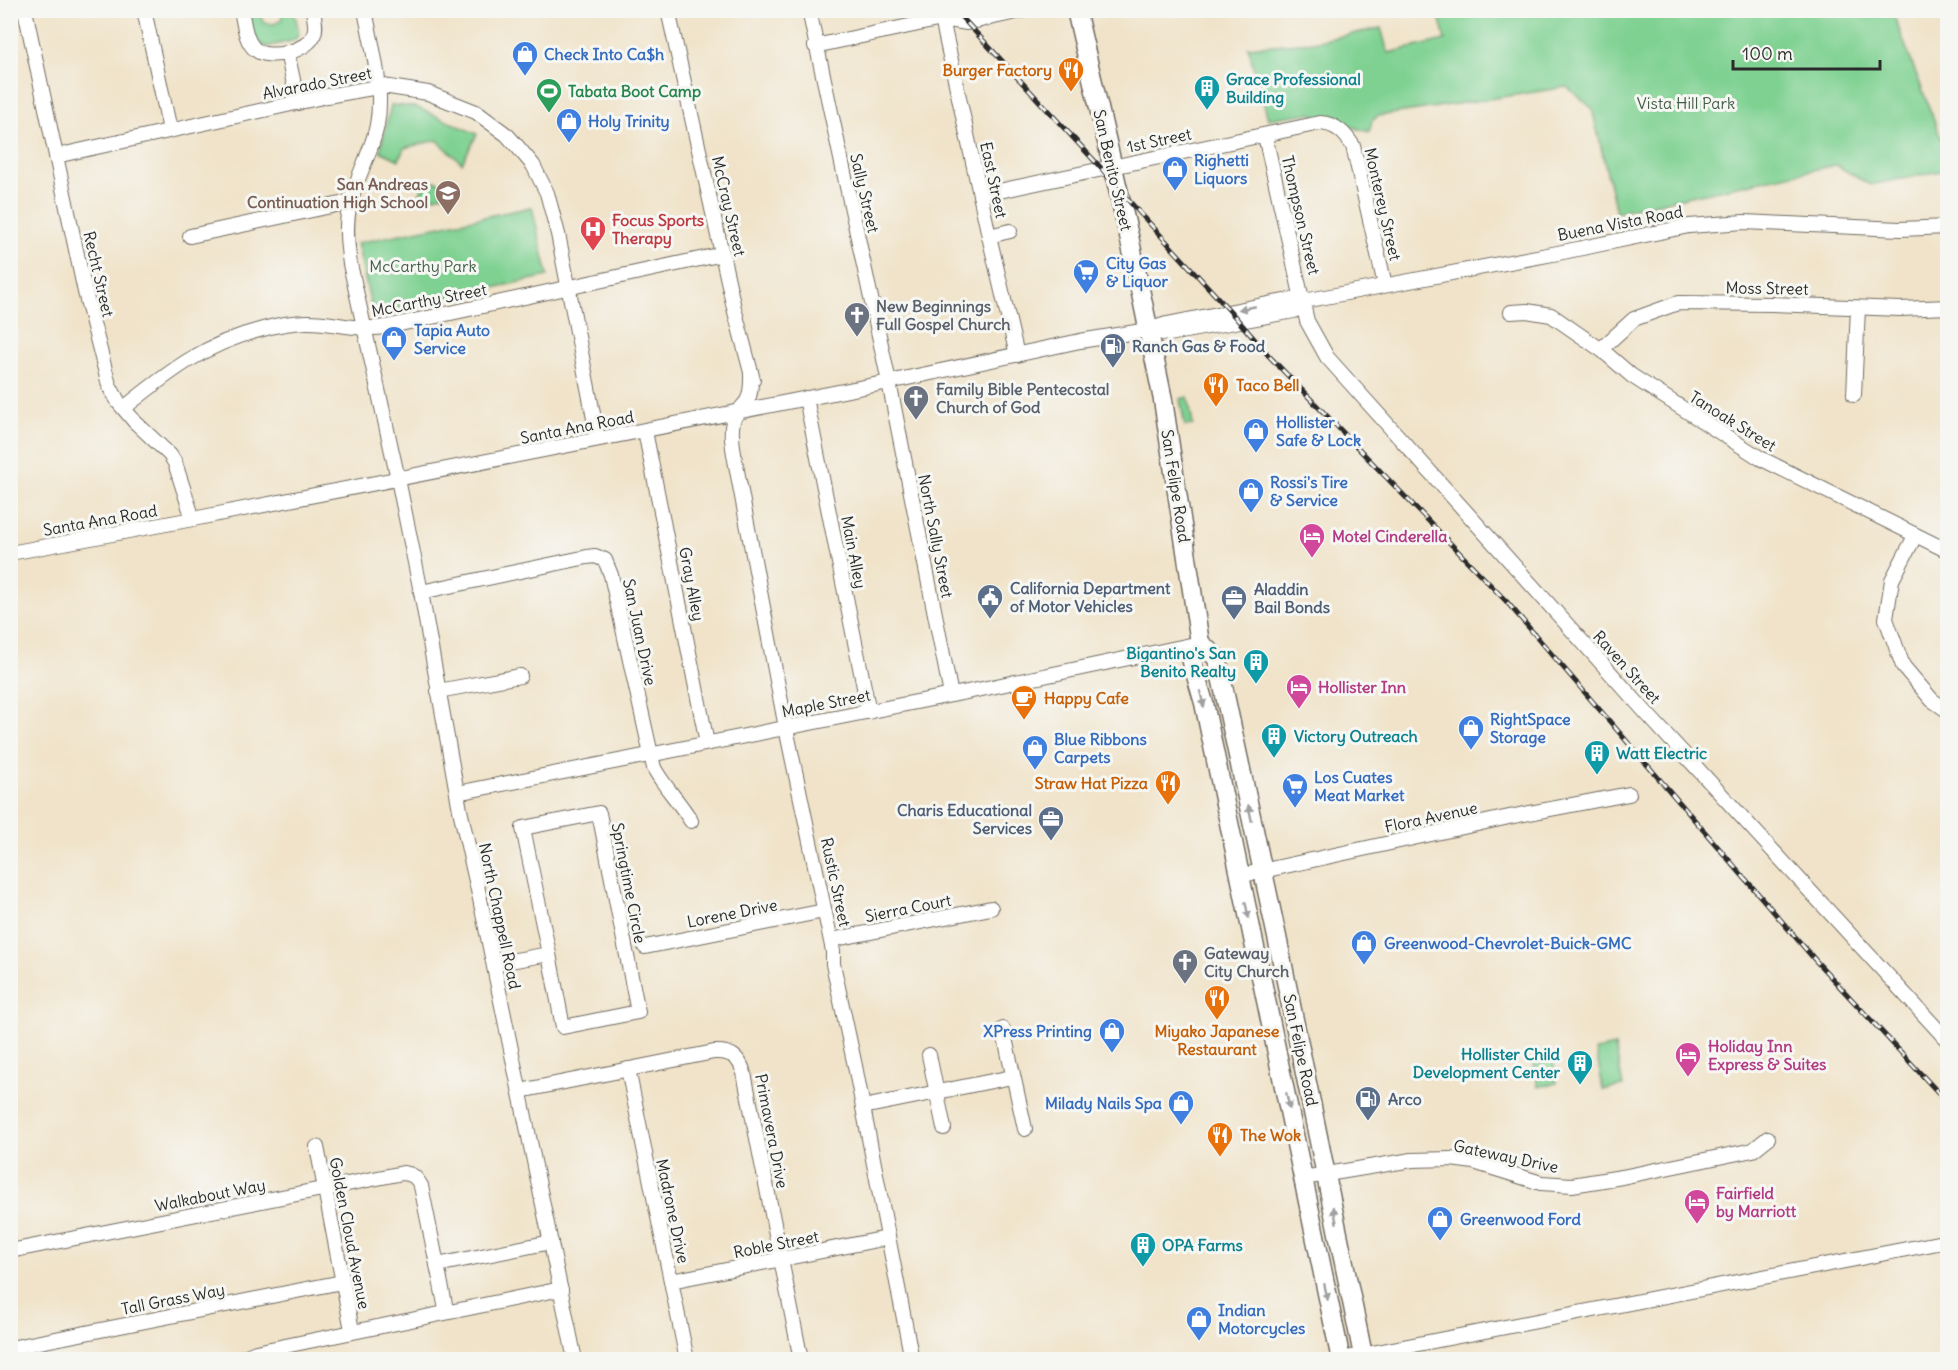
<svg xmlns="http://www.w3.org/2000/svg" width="1958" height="1370" font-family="Delius,sans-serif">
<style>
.green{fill:#7fd192;stroke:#557e5e;stroke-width:1.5}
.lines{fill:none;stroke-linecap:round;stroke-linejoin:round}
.minor-casing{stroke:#706b62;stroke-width:16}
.major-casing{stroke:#706b62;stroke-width:21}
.minor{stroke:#fff;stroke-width:14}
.major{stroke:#fff;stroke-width:18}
.rail-casing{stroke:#2b2b2b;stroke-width:5}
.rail{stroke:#f6f6f2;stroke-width:3;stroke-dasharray:9;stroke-linecap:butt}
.oneway{fill:#a0a0a0}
.labels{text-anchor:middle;stroke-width:6;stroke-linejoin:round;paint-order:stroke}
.shop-label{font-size:16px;font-weight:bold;fill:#366cbe;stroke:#f6f6f2;text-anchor:start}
.food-label{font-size:16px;font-weight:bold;fill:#c56008;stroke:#f6f6f2;text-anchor:start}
.culture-label{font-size:16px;font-weight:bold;fill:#0d838f;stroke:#f6f6f2;text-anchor:start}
.street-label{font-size:16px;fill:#2b2b2b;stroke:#f6f6f2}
.leisure-label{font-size:16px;font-weight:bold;fill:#27864d;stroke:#f6f6f2;text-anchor:start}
.park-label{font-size:16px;fill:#445d4a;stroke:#f6f6f2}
.education-label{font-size:16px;font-weight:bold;fill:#785e54;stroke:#f6f6f2;text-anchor:end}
.health-label{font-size:16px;font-weight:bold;fill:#be3a42;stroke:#f6f6f2;text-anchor:start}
.worship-label{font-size:16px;font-weight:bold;fill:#5b616d;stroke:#f6f6f2;text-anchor:start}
.service-label{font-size:16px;font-weight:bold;fill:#4e5e75;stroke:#f6f6f2;text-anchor:start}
.hotel-label{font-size:16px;font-weight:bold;fill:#b23c85;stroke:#f6f6f2;text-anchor:start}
</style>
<rect width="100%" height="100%" fill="#f6f6f2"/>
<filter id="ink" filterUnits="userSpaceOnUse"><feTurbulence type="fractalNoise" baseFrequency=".0167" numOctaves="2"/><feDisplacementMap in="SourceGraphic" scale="12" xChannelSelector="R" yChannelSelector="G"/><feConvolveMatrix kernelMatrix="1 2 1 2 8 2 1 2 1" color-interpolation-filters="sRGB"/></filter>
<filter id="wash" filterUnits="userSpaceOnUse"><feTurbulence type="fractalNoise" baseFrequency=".008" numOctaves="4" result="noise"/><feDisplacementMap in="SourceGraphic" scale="24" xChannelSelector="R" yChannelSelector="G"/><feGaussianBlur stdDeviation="1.35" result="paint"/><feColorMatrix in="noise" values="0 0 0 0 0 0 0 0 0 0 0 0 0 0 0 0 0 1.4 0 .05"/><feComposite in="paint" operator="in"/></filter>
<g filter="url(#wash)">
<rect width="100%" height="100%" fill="#f0e3c9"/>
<!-- green -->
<g class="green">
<path d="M281 11H294L299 32 295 40 266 47 255 41 249 16 259 13 264 23 274 24 282 19Z"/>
<path d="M1438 11H1892L1947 154V170L1870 185 1836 165 1616 212 1592 108 1567 87 1378 116 1372 121 1369 132 1321 118 1310 113 1268 119 1248 47 1313 42 1381 28 1388 53 1445 40Z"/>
<path d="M391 105 416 107 477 134 462 163 437 140 404 148 399 160 380 151Z"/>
<path d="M436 181 450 188 448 194 424 199 418 198 424 184Z"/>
<path d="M532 207 548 276 373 314 357 243Z"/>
<path d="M1188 397 1193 425 1185 426 1180 399Z"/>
<path d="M1615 1046 1623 1086 1603 1090 1596 1050Z"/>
<path d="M1553 1061 1557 1083 1538 1087 1534 1065Z"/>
</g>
</g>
<g filter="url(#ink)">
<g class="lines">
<!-- minor casing -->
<g class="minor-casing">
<g id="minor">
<path d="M25 10 85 292 109 385 119 403 135 422 170 455 175 463 193 519"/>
<path d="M144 10 170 130"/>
<path d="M241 10C244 23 245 42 256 50 269 61 309 51 314 34 317 27 314 18 313 10"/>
<path d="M365 10C372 48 384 87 377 125 372 152 356 177 350 204 345 224 347 244 350 264L398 479 421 592 460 810 480 899 575 1360"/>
<path d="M668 10 734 308 753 380"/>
<path d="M809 10 889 382 951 695"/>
<path d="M940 10 989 236 1017 355"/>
<path d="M815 46 942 19 967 23 1025 10"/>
<path d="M287 52 298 103"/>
<path d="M1265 136 1307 321 1327 357 1649 716 1948 1041"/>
<path d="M56 156 327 96 383 86 428 93 476 112 507 135 517 146 533 165 547 193 558 234 598 439"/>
<path d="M980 195 1320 123C1336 124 1345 133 1353 146L1385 285"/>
<path d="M190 236 350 202"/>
<path d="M989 236 1010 231"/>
<path d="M1304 301 1294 311 1169 334 1148 330 1167 324 1294 299 1304 301 1558 253 1689 226 1744 222 1900 229 1948 227"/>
<path d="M1511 312 1527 311 1551 315 1603 351 1632 376 1760 458 1948 551"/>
<path d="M1601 349 1634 319 1678 303 1772 304 1900 309 1948 307"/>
<path d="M751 372C751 381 752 392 747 401 742 408 736 412 733 421 730 433 733 448 735 460L786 728 833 951V964L855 1066 912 1360"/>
<path d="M1854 395 1858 308"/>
<path d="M806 398 869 712"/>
<path d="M124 408C170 371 204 344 263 329 277 325 293 322 308 322 336 322 356 331 386 327L723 254"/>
<path d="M645 431 707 743"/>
<path d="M1915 536 1892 580 1886 619 1903 666 1932 700 1948 711"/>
<path d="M10 553 193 519 889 382 1080 341 1148 330"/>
<path d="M421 592 587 557 595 556 605 560 611 575 654 768C664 787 680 802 691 821"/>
<path d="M438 691 520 676"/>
<path d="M457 793 982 689 1200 643"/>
<path d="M1239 876 1509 817 1629 794"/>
<path d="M831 940 991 908"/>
<path d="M645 947 824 911"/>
<path d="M494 964 549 954 563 1027 638 1012 599 813 523 828 549 954"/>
<path d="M1003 1029 1025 1129"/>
<path d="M929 1055 944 1128"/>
<path d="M628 1069 687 1360"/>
<path d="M520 1091 714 1052C731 1051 739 1057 744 1073L801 1360"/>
<path d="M863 1107 1012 1077"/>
<path d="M317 1147 351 1325"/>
<path d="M1303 1178 1412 1160 1451 1159 1474 1162 1541 1183 1572 1185 1622 1177 1753 1150 1768 1138"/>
<path d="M10 1251 403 1173C413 1174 416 1177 421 1186L446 1309"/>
<path d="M437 1265 551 1242"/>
<path d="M671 1281 887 1238"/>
<path d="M10 1348 342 1282"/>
<path d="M1341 1359 1948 1241"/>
<path d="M237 1360 256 1352 561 1289"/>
</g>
</g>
<!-- major casing -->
<g class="major-casing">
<g id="major">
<path d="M1076 10 1129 236 1163 400 1200 643 1192 662 1204 703 1341 1360"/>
<path d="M1200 643 1217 658 1277 937 1364 1360"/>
</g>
</g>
<!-- minor -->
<use href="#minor" class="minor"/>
<!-- major -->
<use href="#major" class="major"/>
<!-- rail casing -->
<g class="rail-casing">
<path id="rail" d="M955 10 1102 169 1118 189 1230 311 1269 356 1506 601 1816 961 1948 1103"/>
</g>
<!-- rail -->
<use href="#rail" class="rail"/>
</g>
<!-- one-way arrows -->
<defs><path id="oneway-solid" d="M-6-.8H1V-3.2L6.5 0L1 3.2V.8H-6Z" transform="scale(1.5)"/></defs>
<g class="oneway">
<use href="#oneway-solid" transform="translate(1247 308) rotate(169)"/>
<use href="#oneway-solid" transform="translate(1202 699) rotate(76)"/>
<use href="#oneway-solid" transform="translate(1250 813) rotate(-102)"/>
<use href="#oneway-solid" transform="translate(1247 910) rotate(78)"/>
<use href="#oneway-solid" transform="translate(1288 1101) rotate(78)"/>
<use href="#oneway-solid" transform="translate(1335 1215) rotate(-101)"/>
<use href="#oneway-solid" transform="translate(1326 1292) rotate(78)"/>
</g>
</g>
<!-- icons -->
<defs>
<g id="shop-pin" transform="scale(1.35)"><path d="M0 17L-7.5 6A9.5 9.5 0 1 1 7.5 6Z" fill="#3f7fe0" stroke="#f6f6f2"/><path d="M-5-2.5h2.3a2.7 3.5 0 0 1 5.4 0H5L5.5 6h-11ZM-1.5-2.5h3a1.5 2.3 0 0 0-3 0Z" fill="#fff"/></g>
<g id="restaurant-pin" transform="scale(1.35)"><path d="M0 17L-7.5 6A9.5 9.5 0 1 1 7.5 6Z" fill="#e8710a" stroke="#f6f6f2"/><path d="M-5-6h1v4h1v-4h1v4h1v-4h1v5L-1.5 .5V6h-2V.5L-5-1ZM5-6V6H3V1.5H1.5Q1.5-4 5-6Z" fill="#fff"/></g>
<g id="building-pin" transform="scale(1.35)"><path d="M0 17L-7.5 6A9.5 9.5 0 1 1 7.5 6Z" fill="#0f9aa8" stroke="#f6f6f2"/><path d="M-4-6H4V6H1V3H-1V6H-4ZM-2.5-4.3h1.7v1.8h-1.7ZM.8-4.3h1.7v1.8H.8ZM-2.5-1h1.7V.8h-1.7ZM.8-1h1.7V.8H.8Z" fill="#fff"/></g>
<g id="stadium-pin" transform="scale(1.35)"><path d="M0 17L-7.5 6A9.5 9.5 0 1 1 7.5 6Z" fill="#2e9e5b" stroke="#f6f6f2"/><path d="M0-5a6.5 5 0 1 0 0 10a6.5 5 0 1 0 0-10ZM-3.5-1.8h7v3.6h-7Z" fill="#fff"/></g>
<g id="school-pin" transform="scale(1.35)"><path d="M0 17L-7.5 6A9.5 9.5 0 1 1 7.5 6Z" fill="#8d6e63" stroke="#f6f6f2"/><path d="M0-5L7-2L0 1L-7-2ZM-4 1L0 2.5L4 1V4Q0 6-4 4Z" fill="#fff"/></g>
<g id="hospital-pin" transform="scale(1.35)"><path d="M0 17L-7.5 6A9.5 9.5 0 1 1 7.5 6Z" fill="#e0444e" stroke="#f6f6f2"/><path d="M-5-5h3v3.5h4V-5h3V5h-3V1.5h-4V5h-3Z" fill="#fff"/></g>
<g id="supermarket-pin" transform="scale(1.35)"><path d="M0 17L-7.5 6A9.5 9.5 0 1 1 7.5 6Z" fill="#3f7fe0" stroke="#f6f6f2"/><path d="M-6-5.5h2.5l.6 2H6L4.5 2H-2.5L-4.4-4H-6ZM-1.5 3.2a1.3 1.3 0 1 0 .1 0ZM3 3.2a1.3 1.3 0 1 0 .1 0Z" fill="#fff"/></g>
<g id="church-pin" transform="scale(1.35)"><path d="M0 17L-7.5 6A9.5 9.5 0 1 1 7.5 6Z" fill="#6b7280" stroke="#f6f6f2"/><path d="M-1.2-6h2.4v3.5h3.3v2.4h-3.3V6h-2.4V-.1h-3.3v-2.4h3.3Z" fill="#fff"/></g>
<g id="fuel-pin" transform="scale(1.35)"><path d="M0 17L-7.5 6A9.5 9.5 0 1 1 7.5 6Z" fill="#5c6f8a" stroke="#f6f6f2"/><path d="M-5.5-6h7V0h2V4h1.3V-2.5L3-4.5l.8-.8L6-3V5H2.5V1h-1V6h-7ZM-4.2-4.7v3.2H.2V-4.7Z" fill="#fff"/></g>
<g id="hotel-pin" transform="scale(1.35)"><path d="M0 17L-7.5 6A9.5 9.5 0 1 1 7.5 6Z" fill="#d1479c" stroke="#f6f6f2"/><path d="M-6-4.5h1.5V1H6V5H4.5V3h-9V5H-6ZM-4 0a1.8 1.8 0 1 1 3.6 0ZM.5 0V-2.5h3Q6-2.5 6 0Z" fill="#fff"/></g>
<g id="civic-pin" transform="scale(1.35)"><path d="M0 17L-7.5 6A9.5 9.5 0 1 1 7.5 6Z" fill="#5c6f8a" stroke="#f6f6f2"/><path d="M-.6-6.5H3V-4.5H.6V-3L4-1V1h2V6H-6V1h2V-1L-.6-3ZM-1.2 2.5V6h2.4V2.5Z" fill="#fff"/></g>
<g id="office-pin" transform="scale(1.35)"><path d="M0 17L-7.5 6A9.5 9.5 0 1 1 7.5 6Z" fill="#5c6f8a" stroke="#f6f6f2"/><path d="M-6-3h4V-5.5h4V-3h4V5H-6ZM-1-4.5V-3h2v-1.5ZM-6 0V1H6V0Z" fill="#fff"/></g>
<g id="cafe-pin" transform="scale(1.35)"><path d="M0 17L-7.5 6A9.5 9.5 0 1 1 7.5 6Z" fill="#e8710a" stroke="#f6f6f2"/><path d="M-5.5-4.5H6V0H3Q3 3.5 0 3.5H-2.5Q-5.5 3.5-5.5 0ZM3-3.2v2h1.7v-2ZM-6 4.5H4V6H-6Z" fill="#fff"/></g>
</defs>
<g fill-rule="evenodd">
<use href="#shop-pin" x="525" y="54"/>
<use href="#restaurant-pin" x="1071" y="70"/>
<use href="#building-pin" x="1207" y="88"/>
<use href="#stadium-pin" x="549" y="91"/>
<use href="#shop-pin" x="569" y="121"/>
<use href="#shop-pin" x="1175" y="169"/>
<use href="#school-pin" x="448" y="193"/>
<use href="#hospital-pin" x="593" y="229"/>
<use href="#supermarket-pin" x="1086" y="272"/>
<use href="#church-pin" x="857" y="315"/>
<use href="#shop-pin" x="394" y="339"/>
<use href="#fuel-pin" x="1113" y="346"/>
<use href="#restaurant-pin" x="1216" y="385"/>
<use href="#church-pin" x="916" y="398"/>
<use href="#shop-pin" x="1256" y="431"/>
<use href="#shop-pin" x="1251" y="491"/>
<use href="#hotel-pin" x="1312" y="536"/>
<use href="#civic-pin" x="990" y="597"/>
<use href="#office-pin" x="1234" y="598"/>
<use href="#building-pin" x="1256" y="662"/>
<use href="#hotel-pin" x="1299" y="687"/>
<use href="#cafe-pin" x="1024" y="698"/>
<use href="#shop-pin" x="1471" y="728"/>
<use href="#building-pin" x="1274" y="736"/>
<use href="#shop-pin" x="1035" y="748"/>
<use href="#building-pin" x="1597" y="753"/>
<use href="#restaurant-pin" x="1168" y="783"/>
<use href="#supermarket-pin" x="1295" y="786"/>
<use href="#office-pin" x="1051" y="819"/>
<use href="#shop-pin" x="1364" y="943"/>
<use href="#church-pin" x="1185" y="962"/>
<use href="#restaurant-pin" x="1217" y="998"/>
<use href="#shop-pin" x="1112" y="1031"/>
<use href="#hotel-pin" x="1688" y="1055"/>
<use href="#building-pin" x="1580" y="1063"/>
<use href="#fuel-pin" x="1368" y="1099"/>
<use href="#shop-pin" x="1181" y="1103"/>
<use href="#restaurant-pin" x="1220" y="1135"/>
<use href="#hotel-pin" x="1697" y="1202"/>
<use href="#shop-pin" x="1440" y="1219"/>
<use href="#building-pin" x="1143" y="1245"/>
<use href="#shop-pin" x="1199" y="1319"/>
</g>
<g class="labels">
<!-- shop labels -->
<g class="shop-label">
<text x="544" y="60">Check Into Ca$h</text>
<text x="588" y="127">Holy Trinity</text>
<text x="1194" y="166">Righetti<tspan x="1194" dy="18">Liquors</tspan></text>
<text x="1106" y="269">City Gas<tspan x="1106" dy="18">&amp; Liquor</tspan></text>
<text x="414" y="336">Tapia Auto<tspan x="414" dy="18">Service</tspan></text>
<text x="1276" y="428">Hollister<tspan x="1276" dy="18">Safe &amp; Lock</tspan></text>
<text x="1270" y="488">Rossi's Tire<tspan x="1270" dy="18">&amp; Service</tspan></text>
<text x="1490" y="725">RightSpace<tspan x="1490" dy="18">Storage</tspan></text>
<text x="1054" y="745">Blue Ribbons<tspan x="1054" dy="18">Carpets</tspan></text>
<text x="1314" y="783">Los Cuates<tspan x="1314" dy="18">Meat Market</tspan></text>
<text x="1384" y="949">Greenwood-Chevrolet-Buick-GMC</text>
<text x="1092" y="1037" text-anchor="end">XPress Printing</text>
<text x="1162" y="1109" text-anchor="end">Milady Nails Spa</text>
<text x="1460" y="1225">Greenwood Ford</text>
<text x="1218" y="1316">Indian<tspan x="1218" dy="18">Motorcycles</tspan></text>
</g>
<!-- food labels -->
<g class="food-label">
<text x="1052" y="76" text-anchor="end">Burger Factory</text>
<text x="1236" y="391">Taco Bell</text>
<text x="1044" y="704">Happy Cafe</text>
<text x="1148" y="789" text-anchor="end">Straw Hat Pizza</text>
<text x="1217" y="1037" text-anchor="middle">Miyako Japanese<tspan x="1217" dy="18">Restaurant</tspan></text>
<text x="1240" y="1141">The Wok</text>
</g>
<!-- culture labels -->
<g class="culture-label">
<text x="1226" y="85">Grace Professional<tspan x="1226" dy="18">Building</tspan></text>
<text x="1236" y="659" text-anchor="end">Bigantino's San<tspan x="1236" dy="18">Benito Realty</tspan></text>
<text x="1294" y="742">Victory Outreach</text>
<text x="1616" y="759">Watt Electric</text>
<text x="1560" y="1060" text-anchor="end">Hollister Child<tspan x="1560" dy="18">Development Center</tspan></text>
<text x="1162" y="1251">OPA Farms</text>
</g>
<!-- street labels -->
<g class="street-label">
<text transform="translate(317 83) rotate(-11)" y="6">Alvarado Street</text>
<text transform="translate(1159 140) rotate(-12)" y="6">1st Street</text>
<text transform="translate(1113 170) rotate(77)" y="6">San Benito Street</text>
<text transform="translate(994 180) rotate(78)" y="6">East Street</text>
<text transform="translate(865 193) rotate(77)" y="6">Sally Street</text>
<text transform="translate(1383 204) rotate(77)" y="6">Monterey Street</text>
<text transform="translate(729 206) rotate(77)" y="6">McCray Street</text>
<text transform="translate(1301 215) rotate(77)" y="6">Thompson Street</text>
<text transform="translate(1620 223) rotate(-11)" y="6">Buena Vista Road</text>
<text transform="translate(99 274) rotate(77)" y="6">Recht Street</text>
<text transform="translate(1767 288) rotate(1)" y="6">Moss Street</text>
<text transform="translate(429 300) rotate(-11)" y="6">McCarthy Street</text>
<text transform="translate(1733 421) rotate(32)" y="6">Tanoak Street</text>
<text transform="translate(577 427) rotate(-11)" y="6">Santa Ana Road</text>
<text transform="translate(1176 486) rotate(81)" y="6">San Felipe Road</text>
<text transform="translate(100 520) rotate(-10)" y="6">Santa Ana Road</text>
<text transform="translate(936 536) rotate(79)" y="6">North Sally Street</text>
<text transform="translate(854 552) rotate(79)" y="6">Main Alley</text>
<text transform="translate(692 584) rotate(79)" y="6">Gray Alley</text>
<text transform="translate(640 632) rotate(78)" y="6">San Juan Drive</text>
<text transform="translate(1627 667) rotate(48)" y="6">Raven Street</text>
<text transform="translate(826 703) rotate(-11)" y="6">Maple Street</text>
<text transform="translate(1431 817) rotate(-12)" y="6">Flora Avenue</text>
<text transform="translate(836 882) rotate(78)" y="6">Rustic Street</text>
<text transform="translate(629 883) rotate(79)" y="6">Springtime Circle</text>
<text transform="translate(908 908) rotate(-11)" y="6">Sierra Court</text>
<text transform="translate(732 913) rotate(-11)" y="6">Lorene Drive</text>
<text transform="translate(500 916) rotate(78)" y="6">North Chappell Road</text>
<text transform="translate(1301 1050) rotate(78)" y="6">San Felipe Road</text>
<text transform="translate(772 1131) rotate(79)" y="6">Primavera Drive</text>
<text transform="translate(1506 1156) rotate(12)" y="6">Gateway Drive</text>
<text transform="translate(210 1195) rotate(-11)" y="6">Walkabout Way</text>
<text transform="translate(673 1211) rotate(78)" y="6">Madrone Drive</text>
<text transform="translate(350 1233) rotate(79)" y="6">Golden Cloud Avenue</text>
<text transform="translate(776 1244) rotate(-11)" y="6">Roble Street</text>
<text transform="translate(173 1299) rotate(-11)" y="6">Tall Grass Way</text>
</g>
<!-- leisure labels -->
<g class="leisure-label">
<text x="568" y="97">Tabata Boot Camp</text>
</g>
<!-- park labels -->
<g class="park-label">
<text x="1686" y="109">Vista Hill Park</text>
<text x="423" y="272">McCarthy Park</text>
</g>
<!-- education labels -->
<g class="education-label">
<text x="428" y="190">San Andreas<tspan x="428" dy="18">Continuation High School</tspan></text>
</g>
<!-- health labels -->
<g class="health-label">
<text x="612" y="226">Focus Sports<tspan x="612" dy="18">Therapy</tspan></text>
</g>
<!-- worship labels -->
<g class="worship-label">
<text x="876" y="312">New Beginnings<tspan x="876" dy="18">Full Gospel Church</tspan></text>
<text x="936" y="395">Family Bible Pentecostal<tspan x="936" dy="18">Church of God</tspan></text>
<text x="1204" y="959">Gateway<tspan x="1204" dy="18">City Church</tspan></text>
</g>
<!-- service labels -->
<g class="service-label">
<text x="1132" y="352">Ranch Gas &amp; Food</text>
<text x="1010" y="594">California Department<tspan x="1010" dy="18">of Motor Vehicles</tspan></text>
<text x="1254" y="595">Aladdin<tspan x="1254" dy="18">Bail Bonds</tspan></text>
<text x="1032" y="816" text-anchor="end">Charis Educational<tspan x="1032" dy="18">Services</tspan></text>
<text x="1388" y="1105">Arco</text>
</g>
<!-- hotel labels -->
<g class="hotel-label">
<text x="1332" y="542">Motel Cinderella</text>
<text x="1318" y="693">Hollister Inn</text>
<text x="1708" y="1052">Holiday Inn<tspan x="1708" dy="18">Express &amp; Suites</tspan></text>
<text x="1716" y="1199">Fairfield<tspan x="1716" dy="18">by Marriott</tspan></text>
</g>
</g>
<!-- margin -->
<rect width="1958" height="1370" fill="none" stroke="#f6f6f2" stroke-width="36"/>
<!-- scale -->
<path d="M1733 60v9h147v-9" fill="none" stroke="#2b2b2b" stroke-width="3"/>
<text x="1742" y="60" font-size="18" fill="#2b2b2b" stroke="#f6f6f2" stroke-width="4.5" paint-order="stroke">100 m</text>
</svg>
